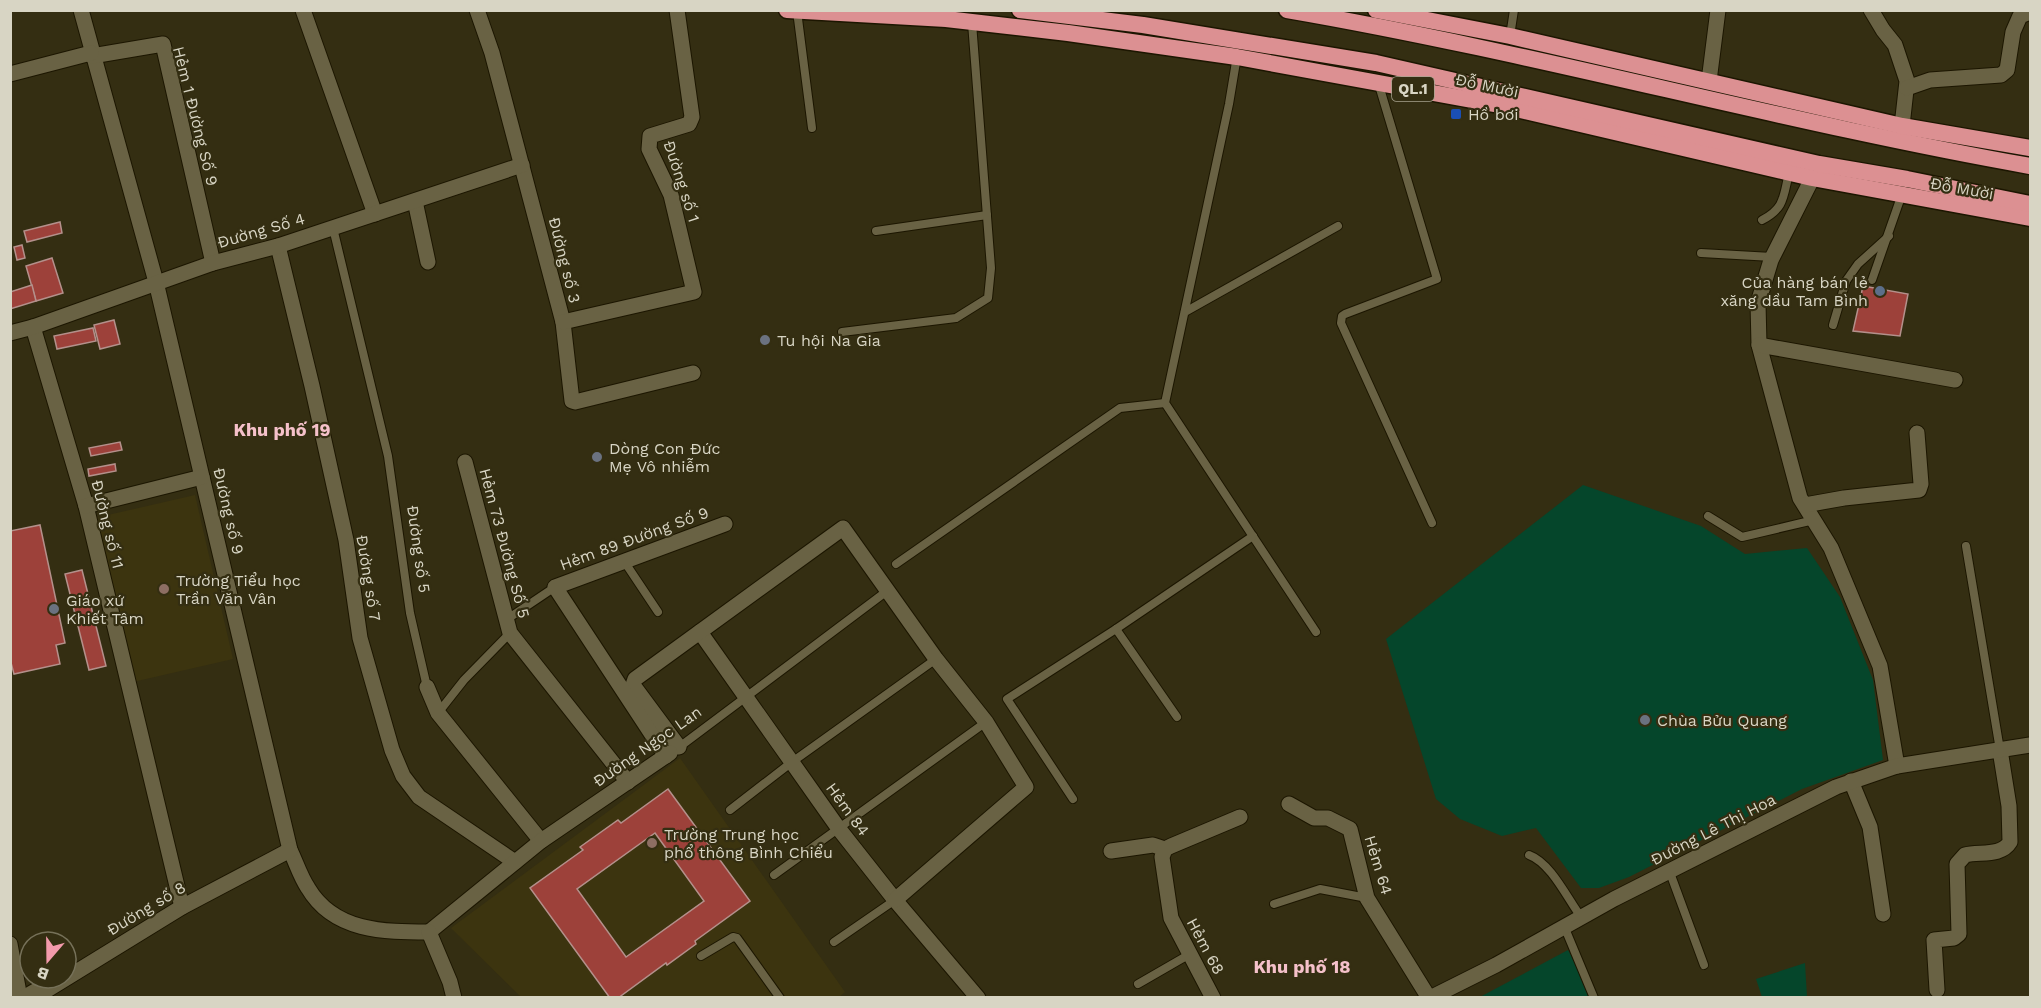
<svg xmlns="http://www.w3.org/2000/svg" width="2041" height="1008" font-family="'Work Sans',sans-serif">
<style>
.built{fill:#3c340f}
.green{fill:#05462b}
.building{fill:#9d413a;stroke:#b4908b;stroke-width:1.5;fill-rule:evenodd}
.lines{fill:none;stroke-linecap:round;stroke-linejoin:round}
.service-casing{stroke:#1c1600;stroke-width:10}
.minor-casing{stroke:#1c1600;stroke-width:17}
.tertiary-casing{stroke:#1c1600;stroke-width:17}
.trunk-casing{stroke:#1c1600;stroke-width:19}
.service{stroke:#696244;stroke-width:8}
.minor{stroke:#696244;stroke-width:15}
.tertiary{stroke:#696244;stroke-width:15}
.trunk{stroke:#dc9092;stroke-width:16}
.transit-dot{fill:#1a4fb4;stroke:#342e12;stroke-width:2}
.service-dot{fill:#5c6f8a;stroke:#342e12;stroke-width:2}
.worship-dot{fill:#6b7280;stroke:#342e12;stroke-width:2}
.education-dot{fill:#8d6e63;stroke:#342e12;stroke-width:2}
.labels{text-anchor:middle;stroke-width:4.5;stroke-linejoin:round;paint-order:stroke}
.shield{fill:#342e12;stroke:#a7a38f;stroke-width:1.5}
.shield-label{font-size:15px;font-weight:bold;fill:#d8d5c4}
.street-label{font-size:16px;fill:#d8d5c4;stroke:#342e12}
.poi-label{font-size:16px;fill:#d8d5c4;stroke:#342e12;text-anchor:start}
.neighbourhood-label{font-size:18px;font-weight:bold;fill:#f5c1ca;stroke:#342e12}
</style>
<rect width="100%" height="100%" fill="#342e12"/>
<!-- built -->
<g class="built">
<path d="M195 495 233 659 133 682 95 518Z"/>
<path d="M680 758 845 992 838 998 521 997 451 928Z"/>
</g>
<!-- green -->
<g class="green">
<path d="M1583 485 1701 526 1745 554 1807 548 1840 597 1873 680 1883 760 1802 789 1629 877 1599 888H1581L1536 828 1502 836 1460 819 1436 799 1386 639Z"/>
<path d="M1568 950 1594 997 1478 998Z"/>
<path d="M1805 963 1807 997H1762L1756 979Z"/>
</g>
<!-- building -->
<g class="building">
<path d="M60 222 62 233 27 242 24 231Z"/>
<path d="M22 245 25 258 17 260 14 247Z"/>
<path d="M52 258 63 293 36 301 26 266Z"/>
<path d="M32 285 36 301 10 309V292Z"/>
<path d="M1863 286 1908 294 1900 336 1853 331Z"/>
<path d="M114 320 120 344 100 349 94 325Z"/>
<path d="M93 328 96 341 57 349 54 336Z"/>
<path d="M120 442 122 450 91 456 89 448Z"/>
<path d="M115 464 116 471 89 476 88 469Z"/>
<path d="M40 525 65 643 56 645 60 664 14 674 10 659V531Z"/>
<path d="M82 570 106 666 89 670 65 574Z"/>
<path d="M668 789 750 901 695 941 696 944 667 965 666 963 618 998H610L530 888 583 850 580 847 618 820 621 823ZM655 833 704 901 626 957 577 889Z"/>
</g>
<g class="lines">
<!-- service casing -->
<g class="service-casing">
<g id="service">
<path d="M797 11 812 128"/>
<path d="M1510 36 1514 10"/>
<path d="M1237 56 1229 104 1165 403 1316 632"/>
<path d="M1378 82 1437 279 1345 314 1342 316 1341 323 1432 523"/>
<path d="M1762 220C1785 208 1783 197 1789 173"/>
<path d="M333 228 388 456 410 613 427 687"/>
<path d="M876 231 987 215"/>
<path d="M1701 253 1772 257"/>
<path d="M1872 280 1902 194"/>
<path d="M1185 312 1338 226"/>
<path d="M1833 325 1846 281 1858 264 1889 236"/>
<path d="M842 332 956 318 988 298 991 268 972 23"/>
<path d="M1708 516 1742 537 1814 520"/>
<path d="M1966 546 2000 750"/>
<path d="M624 561 658 612"/>
<path d="M896 564 1120 408 1165 403"/>
<path d="M506 620 555 587"/>
<path d="M1116 629 1177 717"/>
<path d="M438 713 464 680 510 633"/>
<path d="M678 748 887 591"/>
<path d="M1073 799 1007 699 1116 629 1253 536"/>
<path d="M730 810 792 762 936 659"/>
<path d="M1529 855C1551 863 1567 898 1581 917"/>
<path d="M1669 870 1704 965"/>
<path d="M774 875 986 722"/>
<path d="M1274 904 1320 889 1367 898"/>
<path d="M1564 926 1594 998"/>
<path d="M834 942 895 900"/>
<path d="M701 956 733 937 737 938 780 998"/>
<path d="M1138 984 1190 954"/>
</g>
</g>
<!-- minor casing -->
<g class="minor-casing">
<g id="minor">
<path d="M81 10 156 282 290 850C296 862 300 876 308 888 334 932 384 932 429 932"/>
<path d="M303 10 375 214"/>
<path d="M477 10 492 53 563 322 572 401 575 402 693 373"/>
<path d="M1871 10 1883 30 1895 45 1907 81 1902 126"/>
<path d="M92 56 163 44 213 263"/>
<path d="M10 74 91 53"/>
<path d="M1709 81 1718 10"/>
<path d="M1907 88 1930 80 2001 75 2007 70 2013 32 2020 16 2030 12"/>
<path d="M1818 167 1771 260 1758 303 1759 345 1800 498 1831 548 1880 666 1897 766"/>
<path d="M415 201 428 262"/>
<path d="M278 246 312 386 346 540 360 638 392 750 403 776 419 797 515 862"/>
<path d="M563 322 694 292 671 195 649 149 650 136 689 124 692 117 677 10"/>
<path d="M33 327 86 506 182 907"/>
<path d="M10 333 33 327 213 263 278 246 522 165"/>
<path d="M1759 345 1955 380"/>
<path d="M465 462 510 633 628 782"/>
<path d="M1805 505 1844 498 1919 490 1921 484 1917 433"/>
<path d="M86 506 202 477"/>
<path d="M700 632 839 829 895 900 978 998"/>
<path d="M427 687 438 713 541 841"/>
<path d="M679 747 633 685 635 679 843 528 936 659 986 722 1026 787 895 900"/>
<path d="M666 756 555 587 725 524"/>
<path d="M1851 781 1870 827 1883 914"/>
<path d="M1289 804 1314 818H1328L1350 829 1367 898 1429 998"/>
<path d="M1111 851 1153 845 1165 849"/>
<path d="M429 932 541 841 670 753"/>
<path d="M429 932 450 982 454 998"/>
<path d="M10 944 20 998"/>
<path d="M1937 990 1934 940 1954 938 1959 934 1957 864 1965 855C1979 851 2001 857 2010 842L2009 806 2000 750"/>
<path d="M23 998 37 990H47L182 907 290 850"/>
<path d="M1213 998 1171 918 1162 857 1165 849 1171 846 1240 817"/>
</g>
</g>
<!-- tertiary casing -->
<g class="tertiary-casing">
<path id="tertiary" d="M1430 998 1496 965 1614 899 1836 787 1897 766 2030 745"/>
</g>
<!-- trunk casing -->
<g class="trunk-casing">
<g id="trunk">
<path d="M787 10 946 19 1068 33 1237 57 1499 105 1812 178 2030 218"/>
<path d="M1020 10 1143 25 1376 63 1819 164 1907 179 2030 204"/>
<path d="M1287 10C1537 53 1781 122 2030 166"/>
<path d="M1376 10 1510 36 1902 126 2030 148"/>
</g>
</g>
<!-- service -->
<use href="#service" class="service"/>
<!-- minor -->
<use href="#minor" class="minor"/>
<!-- tertiary -->
<use href="#tertiary" class="tertiary"/>
<!-- trunk -->
<use href="#trunk" class="trunk"/>
</g>
<!-- markers -->
<rect class="transit-dot" x="1450" y="108" width="12" height="12" rx="3"/>
<circle class="service-dot" cx="1880" cy="291" r="6"/>
<g class="worship-dot">
<circle cx="765" cy="340" r="6"/>
<circle cx="597" cy="457" r="6"/>
<circle cx="54" cy="609" r="6"/>
<circle cx="1645" cy="720" r="6"/>
</g>
<g class="education-dot">
<circle cx="164" cy="589" r="6"/>
<circle cx="652" cy="843" r="6"/>
</g>
<g class="labels">
<!-- shield labels -->
<rect class="shield" x="1392" y="77" width="42" height="24" rx="4.5"/>
<g class="shield-label">
<text x="1413" y="94">QL.1</text>
</g>
<!-- street labels -->
<g class="street-label">
<text transform="translate(1487 85) rotate(12)" y="6">Đỗ Mười</text>
<text transform="translate(196 116) rotate(76)" y="6">Hẻm 1 Đường Số 9</text>
<text transform="translate(682 181) rotate(72)" y="6">Đường số 1</text>
<text transform="translate(1962 188) rotate(10)" y="6">Đỗ Mười</text>
<text transform="translate(261 230) rotate(-16)" y="6">Đường Số 4</text>
<text transform="translate(565 260) rotate(76)" y="6">Đường số 3</text>
<text transform="translate(229 511) rotate(77)" y="6">Đường số 9</text>
<text transform="translate(108 524) rotate(76)" y="6">Đường số 11</text>
<text transform="translate(634 538) rotate(-20)" y="6">Hẻm 89 Đường Số 9</text>
<text transform="translate(505 543) rotate(75)" y="6">Hẻm 73 Đường Số 5</text>
<text transform="translate(419 549) rotate(82)" y="6">Đường số 5</text>
<text transform="translate(369 578) rotate(81)" y="6">Đường số 7</text>
<text transform="translate(647 746) rotate(-35)" y="6">Đường Ngọc Lan</text>
<text transform="translate(848 809) rotate(54)" y="6">Hẻm 84</text>
<text transform="translate(1713 829) rotate(-27)" y="6">Đường Lê Thị Hoa</text>
<text transform="translate(1379 865) rotate(73)" y="6">Hẻm 64</text>
<text transform="translate(146 908) rotate(-31)" y="6">Đường số 8</text>
<text transform="translate(1206 946) rotate(62)" y="6">Hẻm 68</text>
</g>
<!-- poi labels -->
<g class="poi-label">
<text x="1468" y="120">Hồ bơi</text>
<text x="1868" y="288" text-anchor="end">Của hàng bán lẻ<tspan x="1868" dy="18">xăng dầu Tam Bình</tspan></text>
<text x="777" y="346">Tu hội Na Gia</text>
<text x="609" y="454">Dòng Con Đức<tspan x="609" dy="18">Mẹ Vô nhiễm</tspan></text>
<text x="176" y="586">Trường Tiểu học<tspan x="176" dy="18">Trần Văn Vân</tspan></text>
<text x="66" y="606">Giáo xứ<tspan x="66" dy="18">Khiết Tâm</tspan></text>
<text x="1657" y="726">Chùa Bửu Quang</text>
<text x="664" y="840">Trường Trung học<tspan x="664" dy="18">phổ thông Bình Chiểu</tspan></text>
</g>
<!-- neighbourhood labels -->
<g class="neighbourhood-label">
<text x="282" y="436">Khu phố 19</text>
<text x="1302" y="973">Khu phố 18</text>
</g>
</g>
<!-- border -->
<rect width="2041" height="1008" fill="none" stroke="#d8d5c4" stroke-width="24"/>
<!-- north arrow -->
<g transform="translate(48 960) rotate(200)"><circle r="28" fill="#342e12" stroke="#767159" stroke-width="1.5"/>
<path d="M0-4.5L10 22L0 15L-10 22Z" fill="#f39aac"/>
<text y="-9" font-size="16" font-weight="bold" text-anchor="middle" fill="#d8d5c4">B</text>
</g>
</svg>
